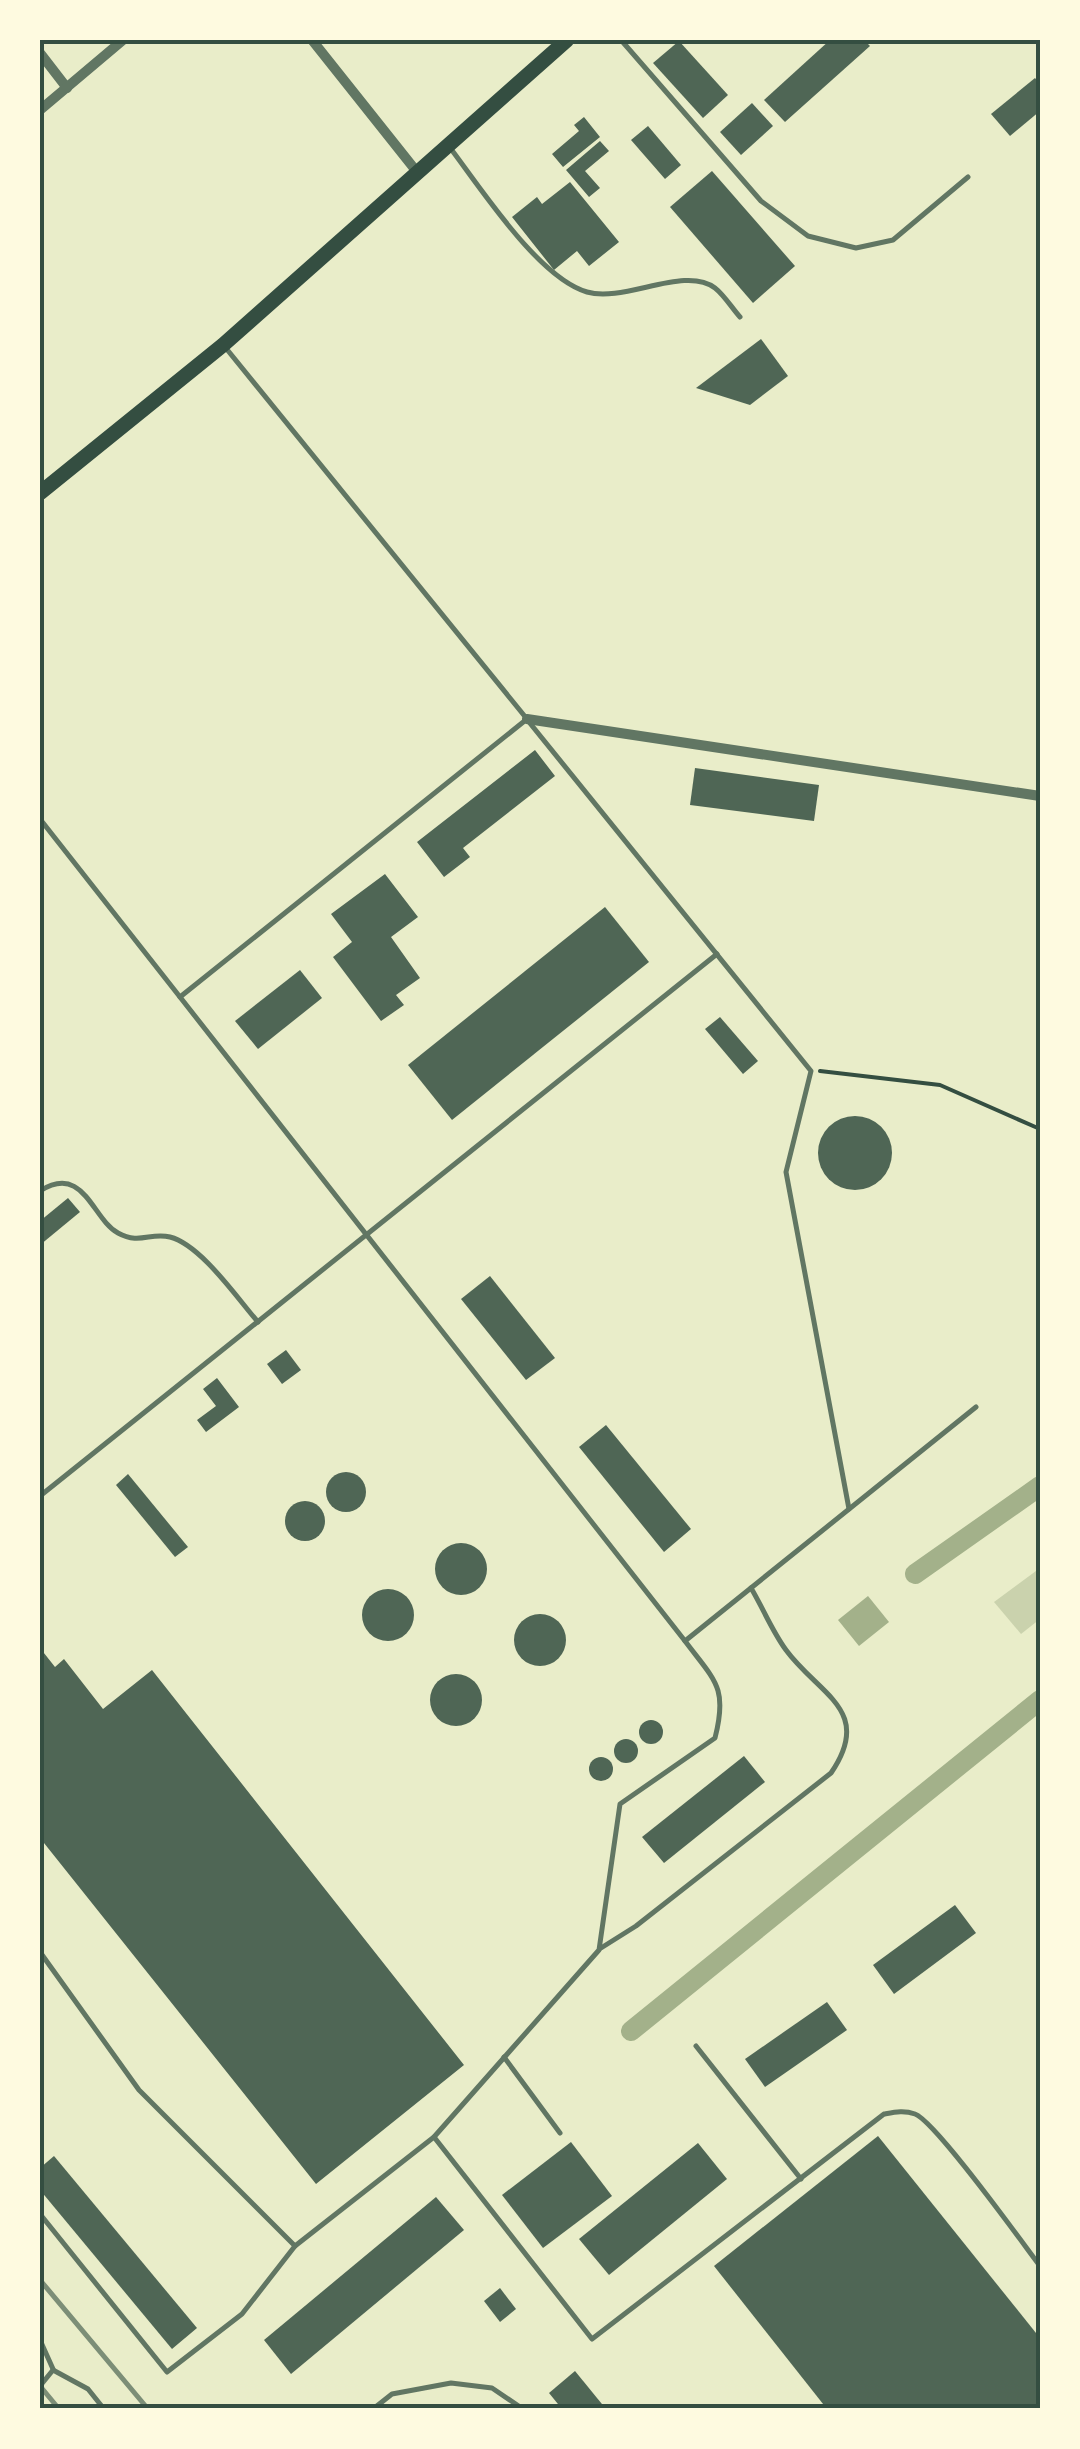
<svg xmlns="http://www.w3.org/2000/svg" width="1080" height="2449" font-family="Ubuntu,sans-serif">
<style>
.green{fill:#cad2ad}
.water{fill:#a3b18a}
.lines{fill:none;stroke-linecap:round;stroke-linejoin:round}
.canal{stroke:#a3b18a;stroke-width:20}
.building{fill:#4f6655}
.path{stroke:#344e41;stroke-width:4}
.service{stroke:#617663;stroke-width:5}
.minor{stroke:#617663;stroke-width:10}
.secondary{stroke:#344e41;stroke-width:15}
.rail{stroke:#7c8e77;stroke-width:5}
.neatline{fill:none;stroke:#344e41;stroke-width:4}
</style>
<rect width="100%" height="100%" fill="#e9edc9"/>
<!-- green -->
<path class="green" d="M1040 1568V1619L1021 1634 994 1602Z"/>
<!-- water -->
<path class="water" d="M868 1596 889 1622 859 1646 838 1620Z"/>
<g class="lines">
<!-- canal -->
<g class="canal">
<path d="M915 1574 1040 1486"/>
<path d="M631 2031 1040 1700"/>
</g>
</g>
<!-- building -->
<g class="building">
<path d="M830 40H864L870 46 785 122 764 100Z"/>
<path d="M679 41 728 95 703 118 653 63Z"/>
<path d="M1035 78 1040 84V111L1010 136 991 114Z"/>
<path d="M752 103 773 126 741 155 720 132Z"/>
<path d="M584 117 600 137 563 167 552 154 579 131 574 125Z"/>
<path d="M648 126 681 165 665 179 631 140Z"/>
<path d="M600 141 609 151 585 171 600 188 589 197 566 170Z"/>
<path d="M712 171 795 266 753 303 670 207Z"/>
<path d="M570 182 619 242 589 266 577 251 554 270 512 217 537 197 542 204Z"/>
<path d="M761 339 788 376 750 405 696 388Z"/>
<path d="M535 750 555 776 463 848 470 857 444 877 417 842Z"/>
<path d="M695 768 819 785 814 821 690 805Z"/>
<path d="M385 874 418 917 391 937 420 978 396 995 404 1005 381 1021 333 957 352 942 331 914Z"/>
<path d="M605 907 649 962 452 1120 408 1065Z"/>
<path d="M300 970 322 998 258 1049 235 1021Z"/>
<path d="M720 1017 758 1061 743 1074 705 1029Z"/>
<circle cx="855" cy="1153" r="37"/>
<path d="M68 1198 80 1212 40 1245V1221Z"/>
<path d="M490 1276 555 1358 526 1380 461 1299Z"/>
<path d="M286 1350 301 1370 282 1384 267 1364Z"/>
<path d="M217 1378 239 1407 206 1432 197 1420 216 1406 203 1389Z"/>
<path d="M606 1425 691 1529 664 1552 579 1447Z"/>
<circle cx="346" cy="1492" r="20"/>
<path d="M128 1474 188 1547 175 1557 116 1485Z"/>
<circle cx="305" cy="1521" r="20"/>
<circle cx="461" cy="1569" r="26"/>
<circle cx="388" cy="1615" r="26"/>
<circle cx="540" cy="1640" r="26"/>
<path d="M40 1648 55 1667 64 1659 103 1709 152 1670 464 2065 316 2184 40 1838Z"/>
<circle cx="456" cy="1700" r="26"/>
<circle cx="651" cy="1732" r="12"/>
<circle cx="626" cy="1751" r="12"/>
<path d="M744 1756 765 1782 664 1863 642 1837Z"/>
<circle cx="601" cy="1769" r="12"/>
<path d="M955 1905 976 1933 894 1994 873 1965Z"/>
<path d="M827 2002 847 2030 765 2087 745 2059Z"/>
<path d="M878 2136 1040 2338V2409H827L714 2266Z"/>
<path d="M571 2142 612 2196 543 2248 502 2195Z"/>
<path d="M698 2143 727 2179 609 2275 579 2239Z"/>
<path d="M54 2156 197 2328 172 2349 40 2190V2168Z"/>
<path d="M436 2197 464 2230 291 2374 264 2340Z"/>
<path d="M500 2288 516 2309 500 2322 484 2301Z"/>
<path d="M575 2371 606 2409H562L549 2393Z"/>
</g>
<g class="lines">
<!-- path -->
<path class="path" d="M820 1071 940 1085 1040 1129"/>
<!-- service -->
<g class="service">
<path d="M621 40 761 201 808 236 856 248 893 240 968 177"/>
<path d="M451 149C482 190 539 278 587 292 624 303 685 265 715 288 724 295 732 308 740 317"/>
<path d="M529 722 811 1071 786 1172 849 1509"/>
<path d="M40 819 180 997 527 719 225 347"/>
<path d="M180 997 685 1641 976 1407"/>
<path d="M40 1191C84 1163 92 1219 118 1233 140 1245 150 1232 170 1237 201 1245 237 1298 258 1322"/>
<path d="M40 1496 717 954"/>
<path d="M601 1948 636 1926 831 1773C874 1710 819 1695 786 1650 772 1631 763 1608 751 1588"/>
<path d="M40 1952 139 2090 295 2246 242 2314 167 2372 40 2214"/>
<path d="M696 2046 801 2179"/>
<path d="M504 2057 560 2133"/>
<path d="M434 2137 592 2339 884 2114C895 2112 904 2110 915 2114 936 2122 1021 2241 1040 2266"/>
<path d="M295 2246 434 2137 599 1950 620 1804 715 1738C728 1687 715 1681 685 1641"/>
<path d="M40 2340 53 2369"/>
<path d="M40 2386 53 2370 88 2389 104 2409"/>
<path d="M373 2409 392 2394 451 2383 492 2388 523 2409"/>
</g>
<!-- minor -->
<g class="minor">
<path d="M312 40 417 172"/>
<path d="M40 53 67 88"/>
<path d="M40 110 123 40"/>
<path d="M527 719 1040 796"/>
</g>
<!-- secondary -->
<path class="secondary" d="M40 493 223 345 567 40"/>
<!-- rail -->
<g class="rail">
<path d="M40 2280 148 2409"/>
<path d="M40 2386 59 2409"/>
</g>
</g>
<!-- border -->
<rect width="1080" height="2449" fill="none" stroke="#fefae0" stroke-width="85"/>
<rect x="42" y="42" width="996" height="2364" class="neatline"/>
</svg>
